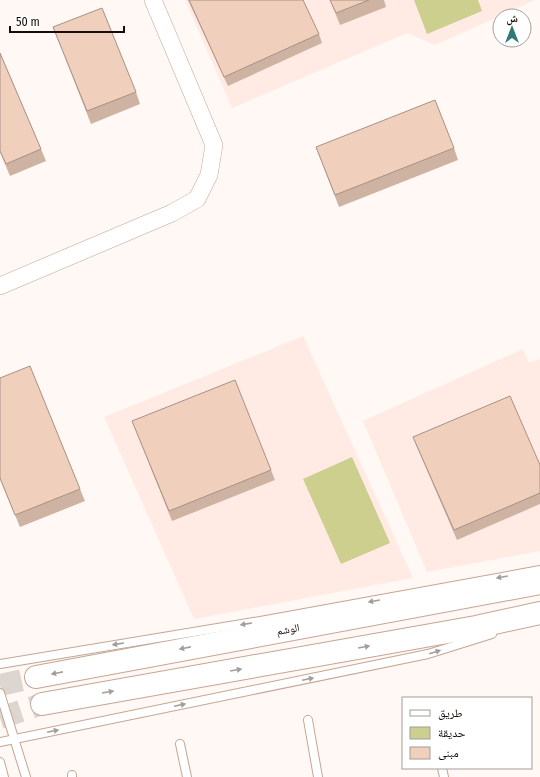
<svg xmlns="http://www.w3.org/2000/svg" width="540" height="777" font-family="'Fira Sans Condensed','Noto Naskh Arabic',sans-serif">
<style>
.education{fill:#ffebe4}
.green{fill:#cccf8e}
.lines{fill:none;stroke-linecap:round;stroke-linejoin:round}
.primary-tunnel{stroke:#dcd5d0;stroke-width:22;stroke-dasharray:22 11;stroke-linecap:butt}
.service-casing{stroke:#c5a593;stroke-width:10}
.minor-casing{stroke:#c5a593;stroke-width:18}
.primary-casing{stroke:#c5a593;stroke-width:24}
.service{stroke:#fff;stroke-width:8}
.minor{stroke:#fff;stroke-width:17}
.primary{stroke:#fff;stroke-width:22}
.wall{fill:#ceb2a2}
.building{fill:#f0cfbc;stroke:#a89184}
.oneway{fill:#a29e9b}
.labels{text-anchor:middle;stroke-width:3.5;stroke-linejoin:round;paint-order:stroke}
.street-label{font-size:11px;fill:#170c06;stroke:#fff}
</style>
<rect width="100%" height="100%" fill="#fff8f4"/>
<!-- education -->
<g class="education">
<path d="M185 0H535L435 45 407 33 232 108Z"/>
<path d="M303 336 413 578 194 619 104 417Z"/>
<path d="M523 349 529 363 540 359V551L427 572 363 421Z"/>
</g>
<!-- green -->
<g class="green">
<path d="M414 0H478L482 11 427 34Z"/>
<path d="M352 457 390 543 341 564 303 479Z"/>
</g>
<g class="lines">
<!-- primary-tunnel -->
<g class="primary-tunnel">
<path d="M0 685 36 677"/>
<path d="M0 718 42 704"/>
</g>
<!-- service casing -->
<g class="service-casing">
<g id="service">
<path d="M0 664 266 620 540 570"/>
<path d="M0 693 26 777"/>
<path d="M308 720 318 777"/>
<path d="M0 742 428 654 492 634"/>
<path d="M180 744 187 777"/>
<path d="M0 762 4 777"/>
<path d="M442 768 444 777"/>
<path d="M72 775V777"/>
</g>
</g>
<!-- minor casing -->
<g class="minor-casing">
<path id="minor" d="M0 286 172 213 197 199 209 175 214 145 153 0"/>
</g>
<!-- primary casing -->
<g class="primary-casing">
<g id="primary">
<path d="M36 677 540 583"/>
<path d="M42 704 476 627 540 613"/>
</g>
</g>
<!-- service -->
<use href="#service" class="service"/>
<!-- minor -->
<use href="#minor" class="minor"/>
<!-- primary -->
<use href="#primary" class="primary"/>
</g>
<!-- wall -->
<g class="wall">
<path d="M188 0H303L319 34 322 43 228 86Z"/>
<path d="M330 0H384L386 7 340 25Z"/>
<path d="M53 27 136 92 140 104 91 124Z"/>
<path d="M0 53 41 149 46 161 10 176 0 152Z"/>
<path d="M316 147 454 148 458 160 339 207Z"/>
<path d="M0 378 80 489 85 501 20 527 0 479Z"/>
<path d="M132 421 271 470 275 480 172 521Z"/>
<path d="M413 437 540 465V504L457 540 417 447Z"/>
</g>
<!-- building -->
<g class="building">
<path d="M189 0H303L319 34 224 77Z"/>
<path d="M330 0H369L336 13Z"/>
<path d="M102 8 136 92 87 111 53 27Z"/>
<path d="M0 53 41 149 6 164 0 151Z"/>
<path d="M435 100 454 148 335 195 316 147Z"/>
<path d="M30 366 80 489 15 515 0 478V378Z"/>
<path d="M235 380 271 470 169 511 132 421Z"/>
<path d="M510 396 540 465V493L454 530 413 437Z"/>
</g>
<!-- one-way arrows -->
<defs><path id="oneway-solid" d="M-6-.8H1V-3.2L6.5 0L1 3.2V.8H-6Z"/></defs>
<g class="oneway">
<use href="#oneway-solid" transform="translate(502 577) rotate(170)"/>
<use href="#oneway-solid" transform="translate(374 601) rotate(170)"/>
<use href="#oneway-solid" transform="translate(246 624) rotate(171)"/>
<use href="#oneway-solid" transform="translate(118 644) rotate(171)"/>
<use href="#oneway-solid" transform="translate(364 647) rotate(-10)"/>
<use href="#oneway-solid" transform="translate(185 648) rotate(169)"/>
<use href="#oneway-solid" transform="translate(435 652) rotate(-17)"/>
<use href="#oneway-solid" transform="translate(236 670) rotate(-10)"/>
<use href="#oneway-solid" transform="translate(57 673) rotate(169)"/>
<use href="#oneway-solid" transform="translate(308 679) rotate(-12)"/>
<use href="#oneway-solid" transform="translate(108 692) rotate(-10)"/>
<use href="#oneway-solid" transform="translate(180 705) rotate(-12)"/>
<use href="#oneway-solid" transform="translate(53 731) rotate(-12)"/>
</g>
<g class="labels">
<!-- street labels -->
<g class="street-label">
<text transform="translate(288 629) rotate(-10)" y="4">الوشم</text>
</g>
</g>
<!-- legend -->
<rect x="402" y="697" width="130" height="72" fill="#ffffff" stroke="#a29e9b"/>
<rect x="410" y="710" width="20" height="6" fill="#ffffff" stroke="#a29e9b"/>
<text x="438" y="717" font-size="12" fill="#170c06">طريق</text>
<rect x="410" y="727" width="20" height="12" fill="#cccf8e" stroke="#a29e9b"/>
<text x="438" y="737" font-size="12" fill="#170c06">حديقة</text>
<rect x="410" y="747" width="20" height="12" fill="#f0cfbc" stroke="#a29e9b"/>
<text x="438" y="757" font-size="12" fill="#170c06">مبنى</text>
<!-- north arrow -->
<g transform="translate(512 28)"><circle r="19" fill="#ffffff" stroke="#a29e9b"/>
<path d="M0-3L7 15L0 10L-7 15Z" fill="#2f7876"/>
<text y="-6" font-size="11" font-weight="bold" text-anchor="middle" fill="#170c06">ش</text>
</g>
<!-- scale -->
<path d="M10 26v6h114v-6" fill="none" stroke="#170c06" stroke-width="2"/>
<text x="16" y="26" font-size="12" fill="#170c06" stroke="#ffffff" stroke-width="3" paint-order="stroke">50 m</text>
</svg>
